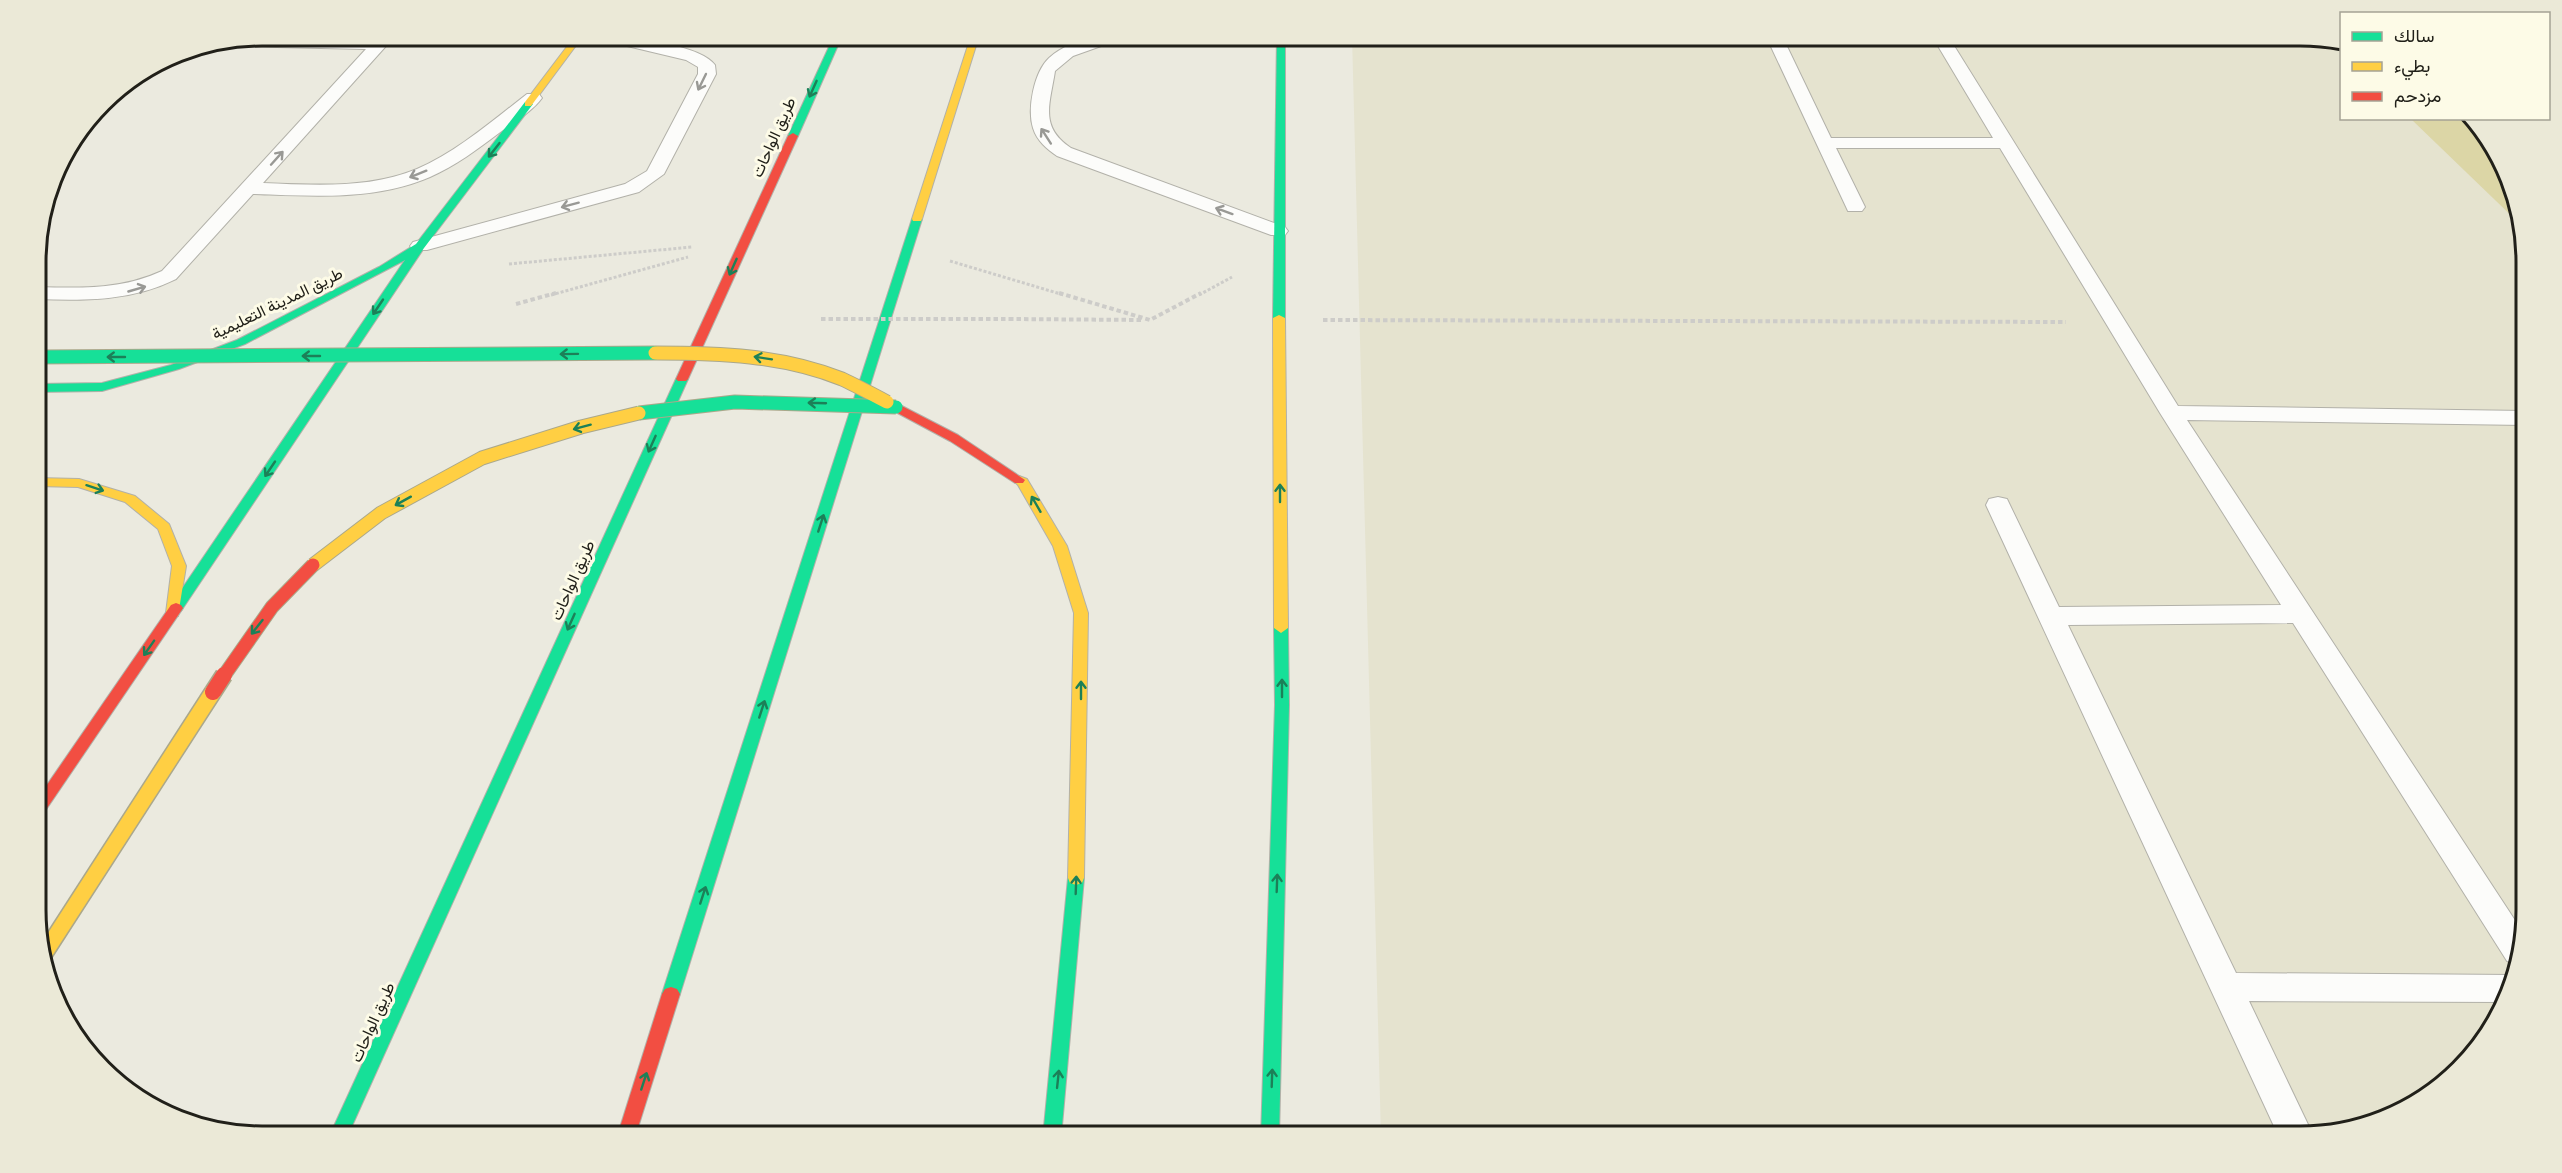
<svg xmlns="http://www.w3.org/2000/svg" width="2562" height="1173" font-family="'Titillium Web',Vazirmatn,sans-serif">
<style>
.built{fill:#e5e3cf}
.green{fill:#dcd6a6}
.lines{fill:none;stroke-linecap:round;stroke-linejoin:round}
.lane-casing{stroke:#b2b1a9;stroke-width:2}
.fast-casing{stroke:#b2b1a9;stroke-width:2}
.slow-casing{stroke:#b2b1a9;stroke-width:2}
.jam-casing{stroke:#b2b1a9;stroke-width:2}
.path-far1{stroke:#cdccc9;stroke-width:3;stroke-dasharray:3 2;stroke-linecap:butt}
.path{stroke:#cdccc9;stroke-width:4;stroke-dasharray:4.5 3;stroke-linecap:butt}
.lane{fill:#fcfcfa;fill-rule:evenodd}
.fast{fill:#16e098;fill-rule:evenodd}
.slow{fill:#ffcf43;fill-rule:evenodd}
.jam{fill:#f24e42;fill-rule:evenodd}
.fast-bridge-casing{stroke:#aba88b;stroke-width:15;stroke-linecap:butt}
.slow-bridge-far1-casing{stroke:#aba88b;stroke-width:15;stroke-linecap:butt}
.slow-bridge-casing{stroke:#aba88b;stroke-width:19;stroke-linecap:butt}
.jam-bridge-far1-casing{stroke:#aba88b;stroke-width:15;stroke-linecap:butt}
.jam-bridge-casing{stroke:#aba88b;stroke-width:19;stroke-linecap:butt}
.path-bridge{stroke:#cdccc9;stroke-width:4;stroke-dasharray:4.5 3;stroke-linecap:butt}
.fast-bridge{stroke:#16e098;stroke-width:13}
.slow-bridge-far1{stroke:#ffcf43;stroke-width:13}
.slow-bridge{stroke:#ffcf43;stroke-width:16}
.jam-bridge-far1{stroke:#f24e42;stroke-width:13}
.jam-bridge{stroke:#f24e42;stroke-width:16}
.oneway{stroke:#999995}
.oneway2{stroke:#1c8058}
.labels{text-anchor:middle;stroke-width:6;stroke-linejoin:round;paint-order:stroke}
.street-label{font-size:16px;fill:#212019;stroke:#fdfbe7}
.rim{fill:none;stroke:#212019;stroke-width:3}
</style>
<rect width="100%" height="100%" fill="#ebeadf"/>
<!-- built -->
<path class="built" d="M1352 36H2299L2341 44 2342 118 2473 119 2479 125 2509 176 2524 233 2526 911 2509 997 2470 1060 2426 1099 2373 1125 2314 1137H1381Z"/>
<!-- green -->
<path class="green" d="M2411 119H2473L2479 125 2509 176 2522 226Z"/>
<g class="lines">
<!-- lane casing -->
<g class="lane-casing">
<g id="lane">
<path d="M378 36H395L263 183C314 185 369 189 417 169 458 151 492 121 527 94H539L542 98C532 112 513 122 499 133 478 149 455 166 430 177 374 201 312 196 253 194L176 279C132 301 85 301 37 299V287C81 288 121 290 162 271L366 49 237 46 230 42 260 37 375 39Z"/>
<path d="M600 36C625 36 700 44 715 65L716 74 664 174 639 192 427 250H413L410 246 413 242 625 184 647 171 698 74V67L686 60 602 40Z"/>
<path d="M1095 36H1120L1118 40 1073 56 1055 71C1050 104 1039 127 1071 148L1285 227 1288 231 1285 235H1271L1057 156C1047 149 1037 141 1033 128 1027 109 1034 72 1049 58 1062 46 1079 41 1095 36Z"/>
<path d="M1766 36H1782L1831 138H1993L1932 36H1948L2178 406 2525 411V425L2187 420 2522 931 2515 964 2507 961 2293 623 2068 625 2236 973 2513 975 2506 1002 2249 1001 2314 1137H2279L1986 505 1989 499 1998 497 2007 499 2059 607 2281 605 2160 413 2000 148H1836L1865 207 1862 211H1848Z"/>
</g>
</g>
<!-- fast casing -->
<g class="fast-casing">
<g id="fast">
<path d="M834 36H842L798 136 790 138 788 136Z"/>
<path d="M1277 36H1285V318L1279 321 1273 318Z"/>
<path d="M525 102 533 104 424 248 181 611H171L169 608 171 605 405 260 245 344 179 369 102 391 37 392V384L102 383 171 365 237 340 379 267 416 244Z"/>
<path d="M917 216 922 219 680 994 677 999 671 1001 665 999 662 994 912 219Z"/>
<path d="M682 375 688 379 347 1137H329L676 379Z"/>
<path d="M1281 623 1288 628 1289 705 1279 1137H1261L1275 705 1274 628Z"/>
<path d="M1076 871 1082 873 1084 878 1061 1137H1043L1068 878 1070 873Z"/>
</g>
</g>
<!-- slow casing -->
<g class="slow-casing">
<g id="slow">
<path d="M575 36H583L531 106H525V102Z"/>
<path d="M971 36H979L922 219 921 221H913L912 219Z"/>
<path d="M1279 315 1285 318 1288 628 1281 633 1274 628 1273 318Z"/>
<path d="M1019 476 1027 479 1067 546 1088 613 1084 878 1082 883 1076 885 1070 883 1068 878 1074 613 1053 546 1018 485 1013 480Z"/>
<path d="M37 478 79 479 135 496 169 524 186 566 178 616H168L166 613 172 566 158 529 125 502 78 487 37 486Z"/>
</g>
</g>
<!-- jam casing -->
<g class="jam-casing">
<g id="jam">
<path d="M793 133 798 136 688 379 686 381H678L676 379 788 136Z"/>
<path d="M896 403 958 435 1025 480 1023 483H1015L950 441 892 410 890 407Z"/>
<path d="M176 603 181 605 183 608 181 611 43 814 38 816V798L171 605Z"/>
<path d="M671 987 677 989 680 994 635 1137H617L662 994 665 989Z"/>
</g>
</g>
<!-- path-far1 -->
<g class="path-far1">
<path d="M950 261 1064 295"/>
<path d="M509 264 692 247"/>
<path d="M551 295 688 257"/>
<path d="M1199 295 1232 277"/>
</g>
<!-- path -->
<g class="path">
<path d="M1059 293 1150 320 1201 293"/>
<path d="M516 304 556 293"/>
<path d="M1009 319 1143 320"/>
<path d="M1323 320 2066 322"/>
</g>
<!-- lane -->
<use href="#lane" class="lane"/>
<!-- fast -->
<use href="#fast" class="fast"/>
<!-- slow -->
<use href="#slow" class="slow"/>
<!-- jam -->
<use href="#jam" class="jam"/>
<!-- fast-bridge casing -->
<g class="fast-bridge-casing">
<g id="fast-bridge">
<path d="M37 357 655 353"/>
<path d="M639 413 735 402 896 407"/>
</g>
</g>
<!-- slow-bridge-far1 casing -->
<g class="slow-bridge-far1-casing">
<g id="slow-bridge-far1">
<path d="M655 353C719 353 782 355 842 379 857 386 872 394 887 402"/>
<path d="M313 565 381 513 482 458 581 427 639 413"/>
</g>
</g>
<!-- slow-bridge casing -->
<g class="slow-bridge-casing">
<path id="slow-bridge" d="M42 957 213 692"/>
</g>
<!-- jam-bridge-far1 casing -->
<g class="jam-bridge-far1-casing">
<path id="jam-bridge-far1" d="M223 677 272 607 313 565"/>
</g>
<!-- jam-bridge casing -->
<g class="jam-bridge-casing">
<path id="jam-bridge" d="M213 692 224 675"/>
</g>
<!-- path-bridge -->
<path class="path-bridge" d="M821 319H1009"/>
<!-- fast-bridge -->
<use href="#fast-bridge" class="fast-bridge"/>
<!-- slow-bridge-far1 -->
<use href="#slow-bridge-far1" class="slow-bridge-far1"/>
<!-- slow-bridge -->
<use href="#slow-bridge" class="slow-bridge"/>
<!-- jam-bridge-far1 -->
<use href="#jam-bridge-far1" class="jam-bridge-far1"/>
<!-- jam-bridge -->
<use href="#jam-bridge" class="jam-bridge"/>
</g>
<!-- one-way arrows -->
<defs><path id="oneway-shaft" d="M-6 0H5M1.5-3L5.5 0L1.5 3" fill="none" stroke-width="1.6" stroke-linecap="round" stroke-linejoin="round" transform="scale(1.5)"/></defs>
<g class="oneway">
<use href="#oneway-shaft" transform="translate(702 82) rotate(116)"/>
<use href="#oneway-shaft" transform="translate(1046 136) rotate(-123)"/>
<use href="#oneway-shaft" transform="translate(277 158) rotate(-48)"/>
<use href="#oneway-shaft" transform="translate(418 174) rotate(158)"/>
<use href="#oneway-shaft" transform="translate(570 205) rotate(165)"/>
<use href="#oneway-shaft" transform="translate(1224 211) rotate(-160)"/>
<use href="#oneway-shaft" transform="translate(137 289) rotate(-16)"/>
</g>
<g class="oneway2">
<use href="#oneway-shaft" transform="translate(813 89) rotate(114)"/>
<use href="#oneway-shaft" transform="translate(494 150) rotate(128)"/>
<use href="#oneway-shaft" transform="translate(733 267) rotate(114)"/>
<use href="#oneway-shaft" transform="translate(378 307) rotate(124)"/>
<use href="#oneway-shaft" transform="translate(569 354) rotate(179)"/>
<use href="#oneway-shaft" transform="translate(311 356) rotate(180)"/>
<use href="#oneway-shaft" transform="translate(116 357) rotate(180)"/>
<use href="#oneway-shaft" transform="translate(763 358) rotate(-171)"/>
<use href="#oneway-shaft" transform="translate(817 403) rotate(-178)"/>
<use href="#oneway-shaft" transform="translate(582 427) rotate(165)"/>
<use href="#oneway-shaft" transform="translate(652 444) rotate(114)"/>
<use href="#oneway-shaft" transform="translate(270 469) rotate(124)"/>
<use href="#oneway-shaft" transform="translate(95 488) rotate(18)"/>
<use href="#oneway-shaft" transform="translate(1280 493) rotate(-90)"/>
<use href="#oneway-shaft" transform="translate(403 501) rotate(151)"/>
<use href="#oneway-shaft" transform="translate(1036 504) rotate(-120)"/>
<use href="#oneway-shaft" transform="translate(821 523) rotate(-72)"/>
<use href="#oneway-shaft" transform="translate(571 622) rotate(114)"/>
<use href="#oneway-shaft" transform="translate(257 627) rotate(128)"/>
<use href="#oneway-shaft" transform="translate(149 648) rotate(125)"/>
<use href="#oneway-shaft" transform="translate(1282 688) rotate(-90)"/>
<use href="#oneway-shaft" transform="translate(1081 690) rotate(-90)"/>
<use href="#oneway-shaft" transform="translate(762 709) rotate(-72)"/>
<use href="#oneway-shaft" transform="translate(1277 883) rotate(-88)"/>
<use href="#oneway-shaft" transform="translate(1076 885) rotate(-88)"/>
<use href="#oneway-shaft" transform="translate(703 895) rotate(-72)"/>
<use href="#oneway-shaft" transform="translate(1272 1078) rotate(-88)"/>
<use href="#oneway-shaft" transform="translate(1058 1079) rotate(-84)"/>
<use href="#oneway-shaft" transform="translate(644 1081) rotate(-72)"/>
</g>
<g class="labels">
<!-- street labels -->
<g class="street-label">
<text transform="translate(773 137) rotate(-66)" y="6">طريق الواحات</text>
<text transform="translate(277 303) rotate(-26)" y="6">طريق المدينة التعليمية</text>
<text transform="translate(572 580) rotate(-66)" y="6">طريق الواحات</text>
<text transform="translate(372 1022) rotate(-66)" y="6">طريق الواحات</text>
</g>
</g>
<!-- crop -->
<path d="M0 0H2562V1173H0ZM262 46H2300A216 216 0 0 1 2516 262V910A216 216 0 0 1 2300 1126H262A216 216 0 0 1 46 910V262A216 216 0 0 1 262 46Z" fill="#ebe9d7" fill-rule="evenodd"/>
<path class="rim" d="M262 46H2300A216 216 0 0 1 2516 262V910A216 216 0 0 1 2300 1126H262A216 216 0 0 1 46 910V262A216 216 0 0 1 262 46Z"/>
<!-- legend -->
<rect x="2340" y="12" width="210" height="108" fill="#fdfbe7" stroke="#a5a395" stroke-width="1.5"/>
<rect x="2352" y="32" width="30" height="9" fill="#16e098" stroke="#a5a395" stroke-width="1.5"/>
<text x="2394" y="42" font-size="18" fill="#212019">سالك</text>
<rect x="2352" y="62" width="30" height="9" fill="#ffcf43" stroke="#a5a395" stroke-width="1.5"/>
<text x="2394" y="72" font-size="18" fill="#212019">بطيء</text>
<rect x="2352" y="92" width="30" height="9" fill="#f24e42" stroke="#a5a395" stroke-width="1.5"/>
<text x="2394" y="102" font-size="18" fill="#212019">مزدحم</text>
</svg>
